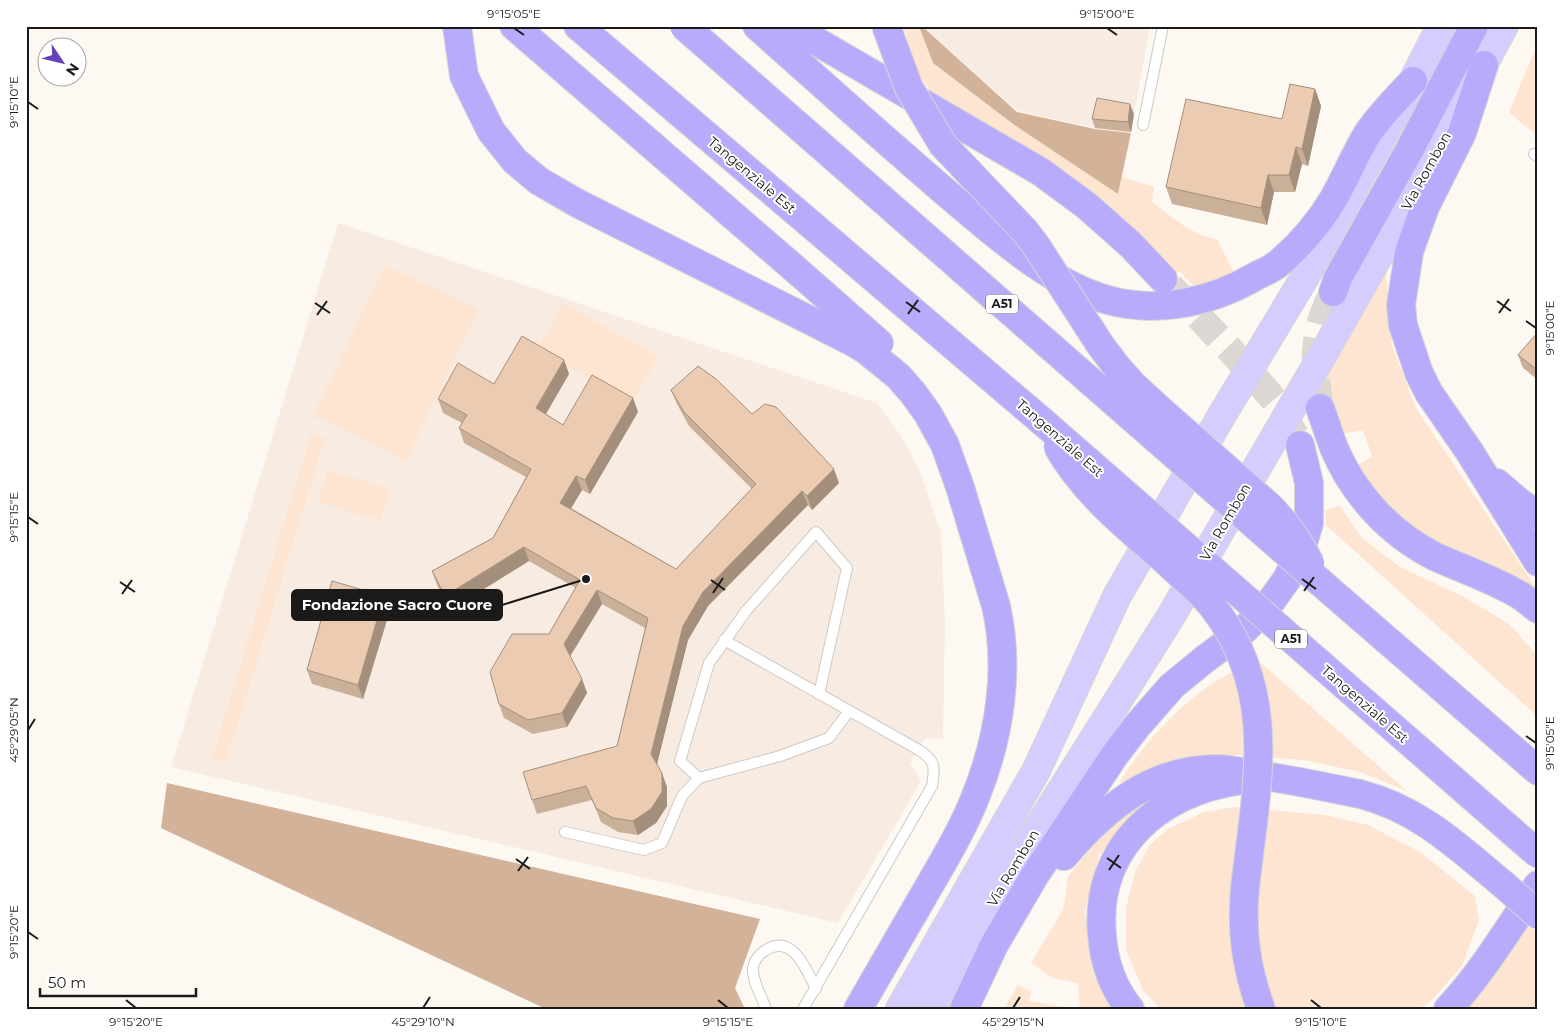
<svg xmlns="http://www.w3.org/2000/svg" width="1564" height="1035" font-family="Montserrat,sans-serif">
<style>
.built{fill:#f8ece2}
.green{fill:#fde5d1}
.forest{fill:#d2b39a}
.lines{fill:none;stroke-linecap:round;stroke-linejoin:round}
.motorway-tunnel{stroke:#dcd7d2;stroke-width:28;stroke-dasharray:28 14;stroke-linecap:butt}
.service-casing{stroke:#cec9c4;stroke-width:12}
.primary-casing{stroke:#d6d6d6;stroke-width:30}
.motorway-casing{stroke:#d6d6d6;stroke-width:30}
.service{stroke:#fff;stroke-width:10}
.primary{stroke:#d5cdfd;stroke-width:28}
.motorway{stroke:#b9abfb;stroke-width:28}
.motorway-bridge-casing{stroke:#d6d6d6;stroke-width:30;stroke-linecap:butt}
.motorway-bridge{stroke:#b9abfb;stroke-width:28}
.wall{fill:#caaf99}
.shaded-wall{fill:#a48f7d}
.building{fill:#ebccb2;stroke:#a48f7d}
.ticks{fill:none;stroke:#1c1a19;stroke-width:2}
.labels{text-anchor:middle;stroke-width:4;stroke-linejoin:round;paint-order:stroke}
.shield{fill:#fff;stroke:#605f5e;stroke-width:1}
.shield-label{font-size:12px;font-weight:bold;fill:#1c1a19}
.street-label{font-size:14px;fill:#1c1a19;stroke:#fff}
.leader{fill:none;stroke:#1c1a19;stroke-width:2}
.callout-dot{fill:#1c1a19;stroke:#fff;stroke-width:2}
.callout{fill:#1c1a19;stroke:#1c1a19;stroke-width:2}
.callout-label{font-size:15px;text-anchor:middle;font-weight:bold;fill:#fff}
.neatline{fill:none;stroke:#1c1a19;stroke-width:2}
.ticks-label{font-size:12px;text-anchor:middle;fill:#1c1a19}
</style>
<rect width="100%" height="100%" fill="#fef8f3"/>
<!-- built -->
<g class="built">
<path d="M925 26H1150L1131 132 1095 128 1018 111 924 28Z"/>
<path d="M338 223 877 403 901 436 919 469 941 533 945 625 943 739 926 738 910 763 921 781 838 923 171 767Z"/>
</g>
<!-- green -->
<g class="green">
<path d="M903 26H924V28L920 29 933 63 1013 124 1118 194 1122 177 1154 187 1152 202C1171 216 1193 236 1217 239L1235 275 1197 289 1179 271 1176 273 1125 225 933 95 918 73Z"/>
<path d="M1538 43V135L1521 123 1509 112Z"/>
<path d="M385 265 478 309 406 461 313 416Z"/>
<path d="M1386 271 1392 346 1416 408 1538 591 1399 524 1357 466 1372 456 1363 430 1341 434 1333 400 1312 403 1378 279Z"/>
<path d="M563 303 658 357 632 403 537 349Z"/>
<path d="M311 434 325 438 226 763 212 758Z"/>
<path d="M328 470 390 489 380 521 318 502Z"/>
<path d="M1340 506 1362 538 1400 567 1464 597 1509 624 1538 656V717L1326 525 1325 510Z"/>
<path d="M1262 664 1407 791 1360 772 1303 760 1236 755 1184 759 1150 770 1123 784 1120 781C1143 744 1190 692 1229 674 1240 670 1252 667 1262 664Z"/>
<path d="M1145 803 1124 822 1099 856 1085 911 1093 964 1117 1009H1080L1078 983 1052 978 1031 963 1063 910 1068 877 1091 847 1122 817Z"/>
<path d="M1236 807 1324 815 1368 825 1420 852 1475 896 1479 920 1462 966 1430 1002 1419 1009H1161L1144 992 1126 950V908L1135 872 1150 845 1168 829 1204 812Z"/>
<path d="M1526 924 1538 934V1009H1464L1474 1001Z"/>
<path d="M1018 985 1031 992 1029 1001 1076 1009H1004Z"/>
</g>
<!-- forest -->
<g class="forest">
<path d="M924 28 1017 112 1095 129 1131 133 1118 194 1013 124 933 63 920 29Z"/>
<path d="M167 783 760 919 735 988 745 1009H546L161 828Z"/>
</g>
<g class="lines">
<!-- motorway-tunnel -->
<g class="motorway-tunnel">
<path d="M1170 286 1235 355 1276 402 1296 437"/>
<path d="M1320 408C1315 381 1313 353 1320 326 1323 314 1328 303 1333 292"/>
</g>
<!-- service casing -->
<g class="service-casing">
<g id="service">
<path d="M1143 125 1163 26"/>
<path d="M1534 154 1538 157"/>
<path d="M724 640 919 750C936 761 935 766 932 786L803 1009"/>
<path d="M819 694 847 568 816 532 746 611 709 663 680 761 699 778 780 756 829 738 849 711"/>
<path d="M565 832 644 850 662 843 682 796 699 778"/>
<path d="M766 1009C762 997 752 981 753 968 754 961 759 954 766 950 793 933 807 971 816 989"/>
</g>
</g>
<!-- primary casing -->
<g class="primary-casing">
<g id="primary">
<path d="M900 1009 1036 771 1117 596 1222 415 1305 277 1413 81 1441 26"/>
<path d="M930 1009 1009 874 1171 616 1220 531 1326 349 1420 183 1504 26"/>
</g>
</g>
<!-- motorway casing -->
<g class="motorway-casing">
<g id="motorway">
<path d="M457 26 464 76 491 131 515 161 539 181 577 203 851 341 866 350 898 376 913 393 928 414 945 445 960 487 996 606C1010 668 1000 734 977 793 963 830 941 865 921 900 900 936 879 973 858 1009"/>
<path d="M514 26 803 276 879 343"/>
<path d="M578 26 1044 423"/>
<path d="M757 26C819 81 881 137 944 191 992 231 1047 283 1108 300 1158 314 1212 302 1256 276 1264 272 1272 269 1279 263 1300 245 1320 222 1334 198 1346 177 1355 154 1368 133 1381 114 1397 98 1413 81"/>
<path d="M790 26 1041 172 1087 206 1131 245 1163 279"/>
<path d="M1484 65 1462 133 1425 207 1409 252 1401 305 1403 325 1419 373 1429 393 1469 451 1538 562"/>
<path d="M1333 292 1338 278 1410 149 1474 26"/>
<path d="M1320 408C1325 421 1329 435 1334 448 1354 495 1390 534 1436 557 1463 569 1491 579 1516 593 1524 597 1531 604 1538 609"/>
<path d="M1497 483 1519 502 1538 515"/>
<path d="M1320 582 1538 771"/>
<path d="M1064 856C1105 808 1151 769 1217 769 1231 769 1245 773 1259 775 1292 780 1326 787 1360 794 1419 809 1458 847 1504 885"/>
<path d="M1245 888C1241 932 1246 967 1261 1009"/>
<path d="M964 1009 994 945 1035 875 1114 756 1137 726 1172 686 1205 659 1244 630 1269 604 1287 579 1302 547 1309 523V483L1300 445"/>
<path d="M1130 1009C1113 988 1104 962 1102 935 1094 849 1157 793 1237 781"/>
<path d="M1448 1009C1483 972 1509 927 1538 885"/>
</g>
</g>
<!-- service -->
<use href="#service" class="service"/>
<!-- primary -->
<use href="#primary" class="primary"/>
<!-- motorway -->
<use href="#motorway" class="motorway"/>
<!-- motorway-bridge casing -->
<g class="motorway-bridge-casing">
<g id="motorway-bridge">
<path d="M684 26 1320 582"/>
<path d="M886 26 909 88 943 145 1025 231 1037 247 1101 346 1117 367 1133 385 1158 408 1270 507C1287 524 1299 542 1310 563"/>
<path d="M1044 423 1538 854"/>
<path d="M1058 447C1085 494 1127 527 1167 562 1182 577 1200 590 1213 607 1280 693 1256 789 1245 888"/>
<path d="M1504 885 1538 915"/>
</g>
</g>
<!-- motorway-bridge -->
<use href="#motorway-bridge" class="motorway-bridge"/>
</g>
<!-- wall -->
<g class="wall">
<path d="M1315 89 1321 106 1308 166 1302 164 1295 192H1274L1267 225 1172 204 1166 187 1282 119Z"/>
<path d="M1134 114 1131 132 1095 128 1092 119Z"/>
<path d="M1538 332V380L1523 368 1518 355Z"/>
<path d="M564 360 569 374 546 414 563 425 633 398 638 412 590 494 582 490 571 508 676 569 752 489 689 426 677 404 671 390 752 414 839 483 812 510 808 505 708 606 688 640 657 764 667 787V806L656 823 638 835 618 832 601 822 592 800 537 814 532 800 617 746 645 628 602 604 570 656 582 679 587 693 567 727 533 734 504 718 499 704 549 634 576 588 529 561 450 610 437 585 432 571 493 538 526 477 464 443 459 428 462 423 443 413 438 399 494 384Z"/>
<path d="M390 610 363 699 312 684 307 670Z"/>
</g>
<!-- shaded-wall -->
<g class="shaded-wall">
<path d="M1315 89 1321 106 1308 166 1302 149Z"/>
<path d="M1130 104 1134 114 1131 132 1128 122Z"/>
<path d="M1296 147 1302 164 1295 192 1289 175Z"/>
<path d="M1268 175 1274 192 1267 225 1261 208Z"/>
<path d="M564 360 569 374 541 422 536 408Z"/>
<path d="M633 398 638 412 590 494 585 480Z"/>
<path d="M834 469 839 483 812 510 807 496Z"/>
<path d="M576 476 582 490 566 517 560 503Z"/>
<path d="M802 491 808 505 708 606 688 640 656 768 651 754 683 626 703 592Z"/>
<path d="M524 547 529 561 450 610 445 596Z"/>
<path d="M597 590 602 604 569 658 564 644Z"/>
<path d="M384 596 390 610 363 699 358 685Z"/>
<path d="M582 679 587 693 567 727 562 713Z"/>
<path d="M662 773 667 787V806L656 823 638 835 633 821Z"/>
</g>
<!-- building -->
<g class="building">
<path d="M1290 84 1315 89 1302 149 1296 147 1289 175H1268L1261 208 1166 187 1186 99 1282 119Z"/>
<path d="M1097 98 1130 104 1128 122 1092 119Z"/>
<path d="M1538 332V373L1535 371 1536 369 1518 355Z"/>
<path d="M522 336 564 360 536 408 563 425 592 375 633 398 585 480 576 476 560 503 676 569 756 484 684 412 671 390 698 366 716 379 752 414 765 404 776 407 834 469 807 496 802 491 703 592 683 626 651 754 662 773V792L651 809 633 821 613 818 596 808 586 786 532 800 523 772 617 746 648 618 597 590 564 644 582 679 562 713 528 720 499 704 490 672 512 634H549L580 580 524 547 445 596 432 571 493 538 531 469 459 428 467 415 438 399 458 363 494 384Z"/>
<path d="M332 581 384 596 358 685 307 670Z"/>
</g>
<!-- ticks -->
<path class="ticks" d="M514 28 524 35M1107 28 1117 35M28 102 38 109M1497 301 1511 311M906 302 920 312M315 303 330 313M1499 313 1509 299M908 314 918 300M317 315 327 301M1526 321 1536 328M28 517 38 524M1302 579 1316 589M711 580 725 590M120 582 135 592M1304 591 1314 577M713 593 723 578M122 594 132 580M28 730 35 719M1526 736 1536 743M1107 858 1121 868M516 859 530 869M1109 870 1119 855M518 871 528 857M28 932 38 939M126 1000 136 1008M718 1000 728 1008M1311 1000 1321 1008M423 1008 430 997M1013 1008 1020 997"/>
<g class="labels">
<!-- shield labels -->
<g class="shield">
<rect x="986" y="294.5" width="32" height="19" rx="4"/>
<rect x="1275" y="629.5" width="32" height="19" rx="4"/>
</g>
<g class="shield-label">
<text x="1002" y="308">A51</text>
<text x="1291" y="643">A51</text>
</g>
<!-- street labels -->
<g class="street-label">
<text transform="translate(1426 171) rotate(-61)" y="5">Via Rombon</text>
<text transform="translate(752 175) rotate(40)" y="5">Tangenziale Est</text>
<text transform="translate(1060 438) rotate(41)" y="5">Tangenziale Est</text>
<text transform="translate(1225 522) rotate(-60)" y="5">Via Rombon</text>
<text transform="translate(1365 704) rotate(41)" y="5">Tangenziale Est</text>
<text transform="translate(1013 868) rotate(-59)" y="5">Via Rombon</text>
</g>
</g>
<!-- callouts -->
<path class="leader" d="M586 579L502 605"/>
<circle class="callout-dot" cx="586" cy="579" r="5"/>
<rect class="callout" x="292" y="590" width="210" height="30" rx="5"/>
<g class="callout-label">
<text x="397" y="610">Fondazione Sacro Cuore</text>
</g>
<!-- border -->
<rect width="1564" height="1035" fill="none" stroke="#ffffff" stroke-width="55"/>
<!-- north arrow -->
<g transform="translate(62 62) rotate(125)"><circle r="24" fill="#ffffff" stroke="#a4a3a3"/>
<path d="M0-4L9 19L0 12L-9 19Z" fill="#6543bc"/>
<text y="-8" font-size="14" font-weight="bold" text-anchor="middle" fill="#1c1a19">N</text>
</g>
<!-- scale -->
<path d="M40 988v8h156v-8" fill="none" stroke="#1c1a19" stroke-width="2.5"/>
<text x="48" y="988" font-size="15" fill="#1c1a19" stroke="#ffffff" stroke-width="4" paint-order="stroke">50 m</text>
<rect x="28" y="28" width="1508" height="980" class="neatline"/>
<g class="ticks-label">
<text x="514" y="18">9°15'05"E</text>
<text x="1107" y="18">9°15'00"E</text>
<text transform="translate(14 102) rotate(-90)" y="4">9°15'10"E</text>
<text transform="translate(1550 328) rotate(-90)" y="4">9°15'00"E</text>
<text transform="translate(14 517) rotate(-90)" y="4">9°15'15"E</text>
<text transform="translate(14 730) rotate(-90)" y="4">45°29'05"N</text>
<text transform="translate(1550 743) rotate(-90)" y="4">9°15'05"E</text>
<text transform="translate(14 932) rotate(-90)" y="4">9°15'20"E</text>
<text x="136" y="1026">9°15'20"E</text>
<text x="423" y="1026">45°29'10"N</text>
<text x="728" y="1026">9°15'15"E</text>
<text x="1013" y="1026">45°29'15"N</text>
<text x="1321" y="1026">9°15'10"E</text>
</g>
</svg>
